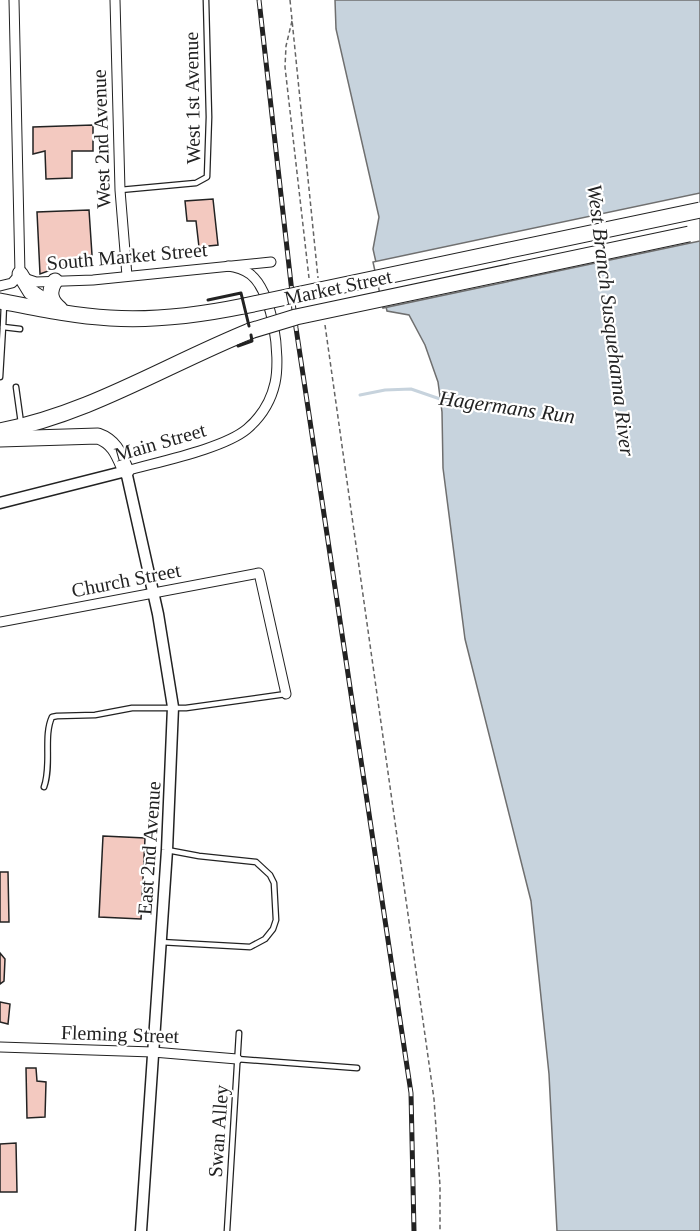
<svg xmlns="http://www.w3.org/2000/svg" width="700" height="1231" font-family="'Times New Roman',serif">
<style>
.water{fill:#c7d3dd;stroke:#6f6f6f;stroke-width:1.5}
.pier{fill:#fff;stroke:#6f6f6f;stroke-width:1.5}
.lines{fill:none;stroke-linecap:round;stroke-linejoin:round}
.stream{stroke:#c7d3dd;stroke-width:3}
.building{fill:#f3c9c0;stroke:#222;stroke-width:1.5}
.service-casing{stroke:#222;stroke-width:7}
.minor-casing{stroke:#222;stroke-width:11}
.tertiary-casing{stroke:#222;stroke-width:13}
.trunk-casing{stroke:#222;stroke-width:17}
.path{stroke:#646464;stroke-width:1.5;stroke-dasharray:4.5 3;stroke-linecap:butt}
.service{stroke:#fff;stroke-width:4.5}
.minor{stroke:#fff;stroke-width:9}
.tertiary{stroke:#fff;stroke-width:10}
.trunk{stroke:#fff;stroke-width:15}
.rail-casing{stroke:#222;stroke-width:5}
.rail{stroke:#fff;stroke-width:3;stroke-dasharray:9;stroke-linecap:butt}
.trunk-bridge-casing{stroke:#222;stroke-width:17;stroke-linecap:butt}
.trunk-bridge{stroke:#fff;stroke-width:15}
.wall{stroke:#222;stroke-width:3}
.labels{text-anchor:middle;stroke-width:4.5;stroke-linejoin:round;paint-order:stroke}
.street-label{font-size:20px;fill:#222;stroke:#fff}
.water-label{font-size:21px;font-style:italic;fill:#222;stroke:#fff}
</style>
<rect width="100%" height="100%" fill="#fff"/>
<!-- water -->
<path class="water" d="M335 0H700V1231H557L549 1074 531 901 465 639 443 468 442 412 438 382 425 345 409 315 387 311 373 249 379 217 336 29Z"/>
<!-- pier -->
<path class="pier" d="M700 193V241L383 308 373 262Z"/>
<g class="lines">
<!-- stream -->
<path class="stream" d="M360 395 385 390 411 389 443 400"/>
</g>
<!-- building -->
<g class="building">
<path d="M93 125V151H72V178L46 179 45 151 33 154V127Z"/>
<path d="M213 199 218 245 199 247 196 221H187L185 201Z"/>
<path d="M89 210 92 255 40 274 37 212Z"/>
<path d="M103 836 145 838 141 919 99 917Z"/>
<path d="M0 872H8L9 922H0Z"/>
<path d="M0 953 5 959 4 981 0 984Z"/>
<path d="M0 1002 10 1004 8 1024 0 1022Z"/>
<path d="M26 1068H36L37 1081 46 1082 45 1117 27 1118Z"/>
<path d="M16 1143 17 1192H0V1144Z"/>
</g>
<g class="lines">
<!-- service casing -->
<g class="service-casing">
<g id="service">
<path d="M120 190 196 183 207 177 209 117 206 0"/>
<path d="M4 304 3 327 20 329"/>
<path d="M0 377 3 327"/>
<path d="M16 387 21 423"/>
<path d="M44 787C52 765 43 736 52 717L57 716 95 715 132 708H186L286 694"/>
<path d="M160 942 250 947 265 939 273 929 276 920 274 883 270 875 256 862 199 856 167 850"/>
<path d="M237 1059 357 1068"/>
<path d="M227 1231 239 1033"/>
</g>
</g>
<!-- minor casing -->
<g class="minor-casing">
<g id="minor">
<path d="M14 0 20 274"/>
<path d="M115 0 120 190 127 276"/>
<path d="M24 278 36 282 93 280 271 262"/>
<path d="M0 286 12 283 20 274"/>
<path d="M126 471C157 462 223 449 247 429 261 417 271 401 275 383 281 356 273 292 250 274 243 269 236 267 228 266"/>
<path d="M0 622 259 573 286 694"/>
<path d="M0 1047 153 1052 237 1059"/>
</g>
</g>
<!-- tertiary casing -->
<g class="tertiary-casing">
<path id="tertiary" d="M0 503 126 471 158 614 173 707 167 850 141 1231"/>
</g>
<!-- trunk casing -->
<g class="trunk-casing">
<g id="trunk">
<path d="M20 274 31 292 54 307"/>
<path d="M55 281C48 292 50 301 60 309"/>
<path d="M0 301C36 308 73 316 110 318 155 321 200 315 244 306"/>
<path d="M0 431C89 414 166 365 250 331"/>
<path d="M0 439 98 436C115 442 119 455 126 471"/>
</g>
</g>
<!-- path -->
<g class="path">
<path d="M290 0 318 278"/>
<path d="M292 21 286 46 285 67 309 278"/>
<path d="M325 325 434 1099 440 1186V1231"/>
</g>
<!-- service -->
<use href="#service" class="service"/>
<!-- minor -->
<use href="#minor" class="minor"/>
<!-- tertiary -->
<use href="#tertiary" class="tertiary"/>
<!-- trunk -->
<use href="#trunk" class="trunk"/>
<!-- rail casing -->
<g class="rail-casing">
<path id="rail" d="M259 0 296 328 411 1093 414 1231"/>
</g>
<!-- rail -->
<use href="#rail" class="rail"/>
<!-- trunk-bridge casing -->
<g class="trunk-bridge-casing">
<g id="trunk-bridge">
<path d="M244 306 700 210"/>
<path d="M250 331 296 317 689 234"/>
</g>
</g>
<!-- trunk-bridge -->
<use href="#trunk-bridge" class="trunk-bridge"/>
<!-- wall -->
<g class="wall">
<path d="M208 300 241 293 249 326"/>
<path d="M238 346 252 341 251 335"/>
</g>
</g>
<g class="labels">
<!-- street labels -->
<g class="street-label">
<text transform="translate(192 98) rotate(-91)" y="7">West 1st Avenue</text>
<text transform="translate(101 139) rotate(-92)" y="7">West 2nd Avenue</text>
<text transform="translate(127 256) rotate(-5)" y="7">South Market Street</text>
<text transform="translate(338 287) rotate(-12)" y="7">Market Street</text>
<text transform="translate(160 442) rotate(-16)" y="7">Main Street</text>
<text transform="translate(126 580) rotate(-11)" y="7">Church Street</text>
<text transform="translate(149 848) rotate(-86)" y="7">East 2nd Avenue</text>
<text transform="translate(120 1034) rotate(2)" y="7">Fleming Street</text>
<text transform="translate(218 1131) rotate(-86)" y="7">Swan Alley</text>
</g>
<!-- water labels -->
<g class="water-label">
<text transform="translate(611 320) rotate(83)" y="7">West Branch Susquehanna River</text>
<text transform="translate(507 407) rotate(8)" y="7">Hagermans Run</text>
</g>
</g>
</svg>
